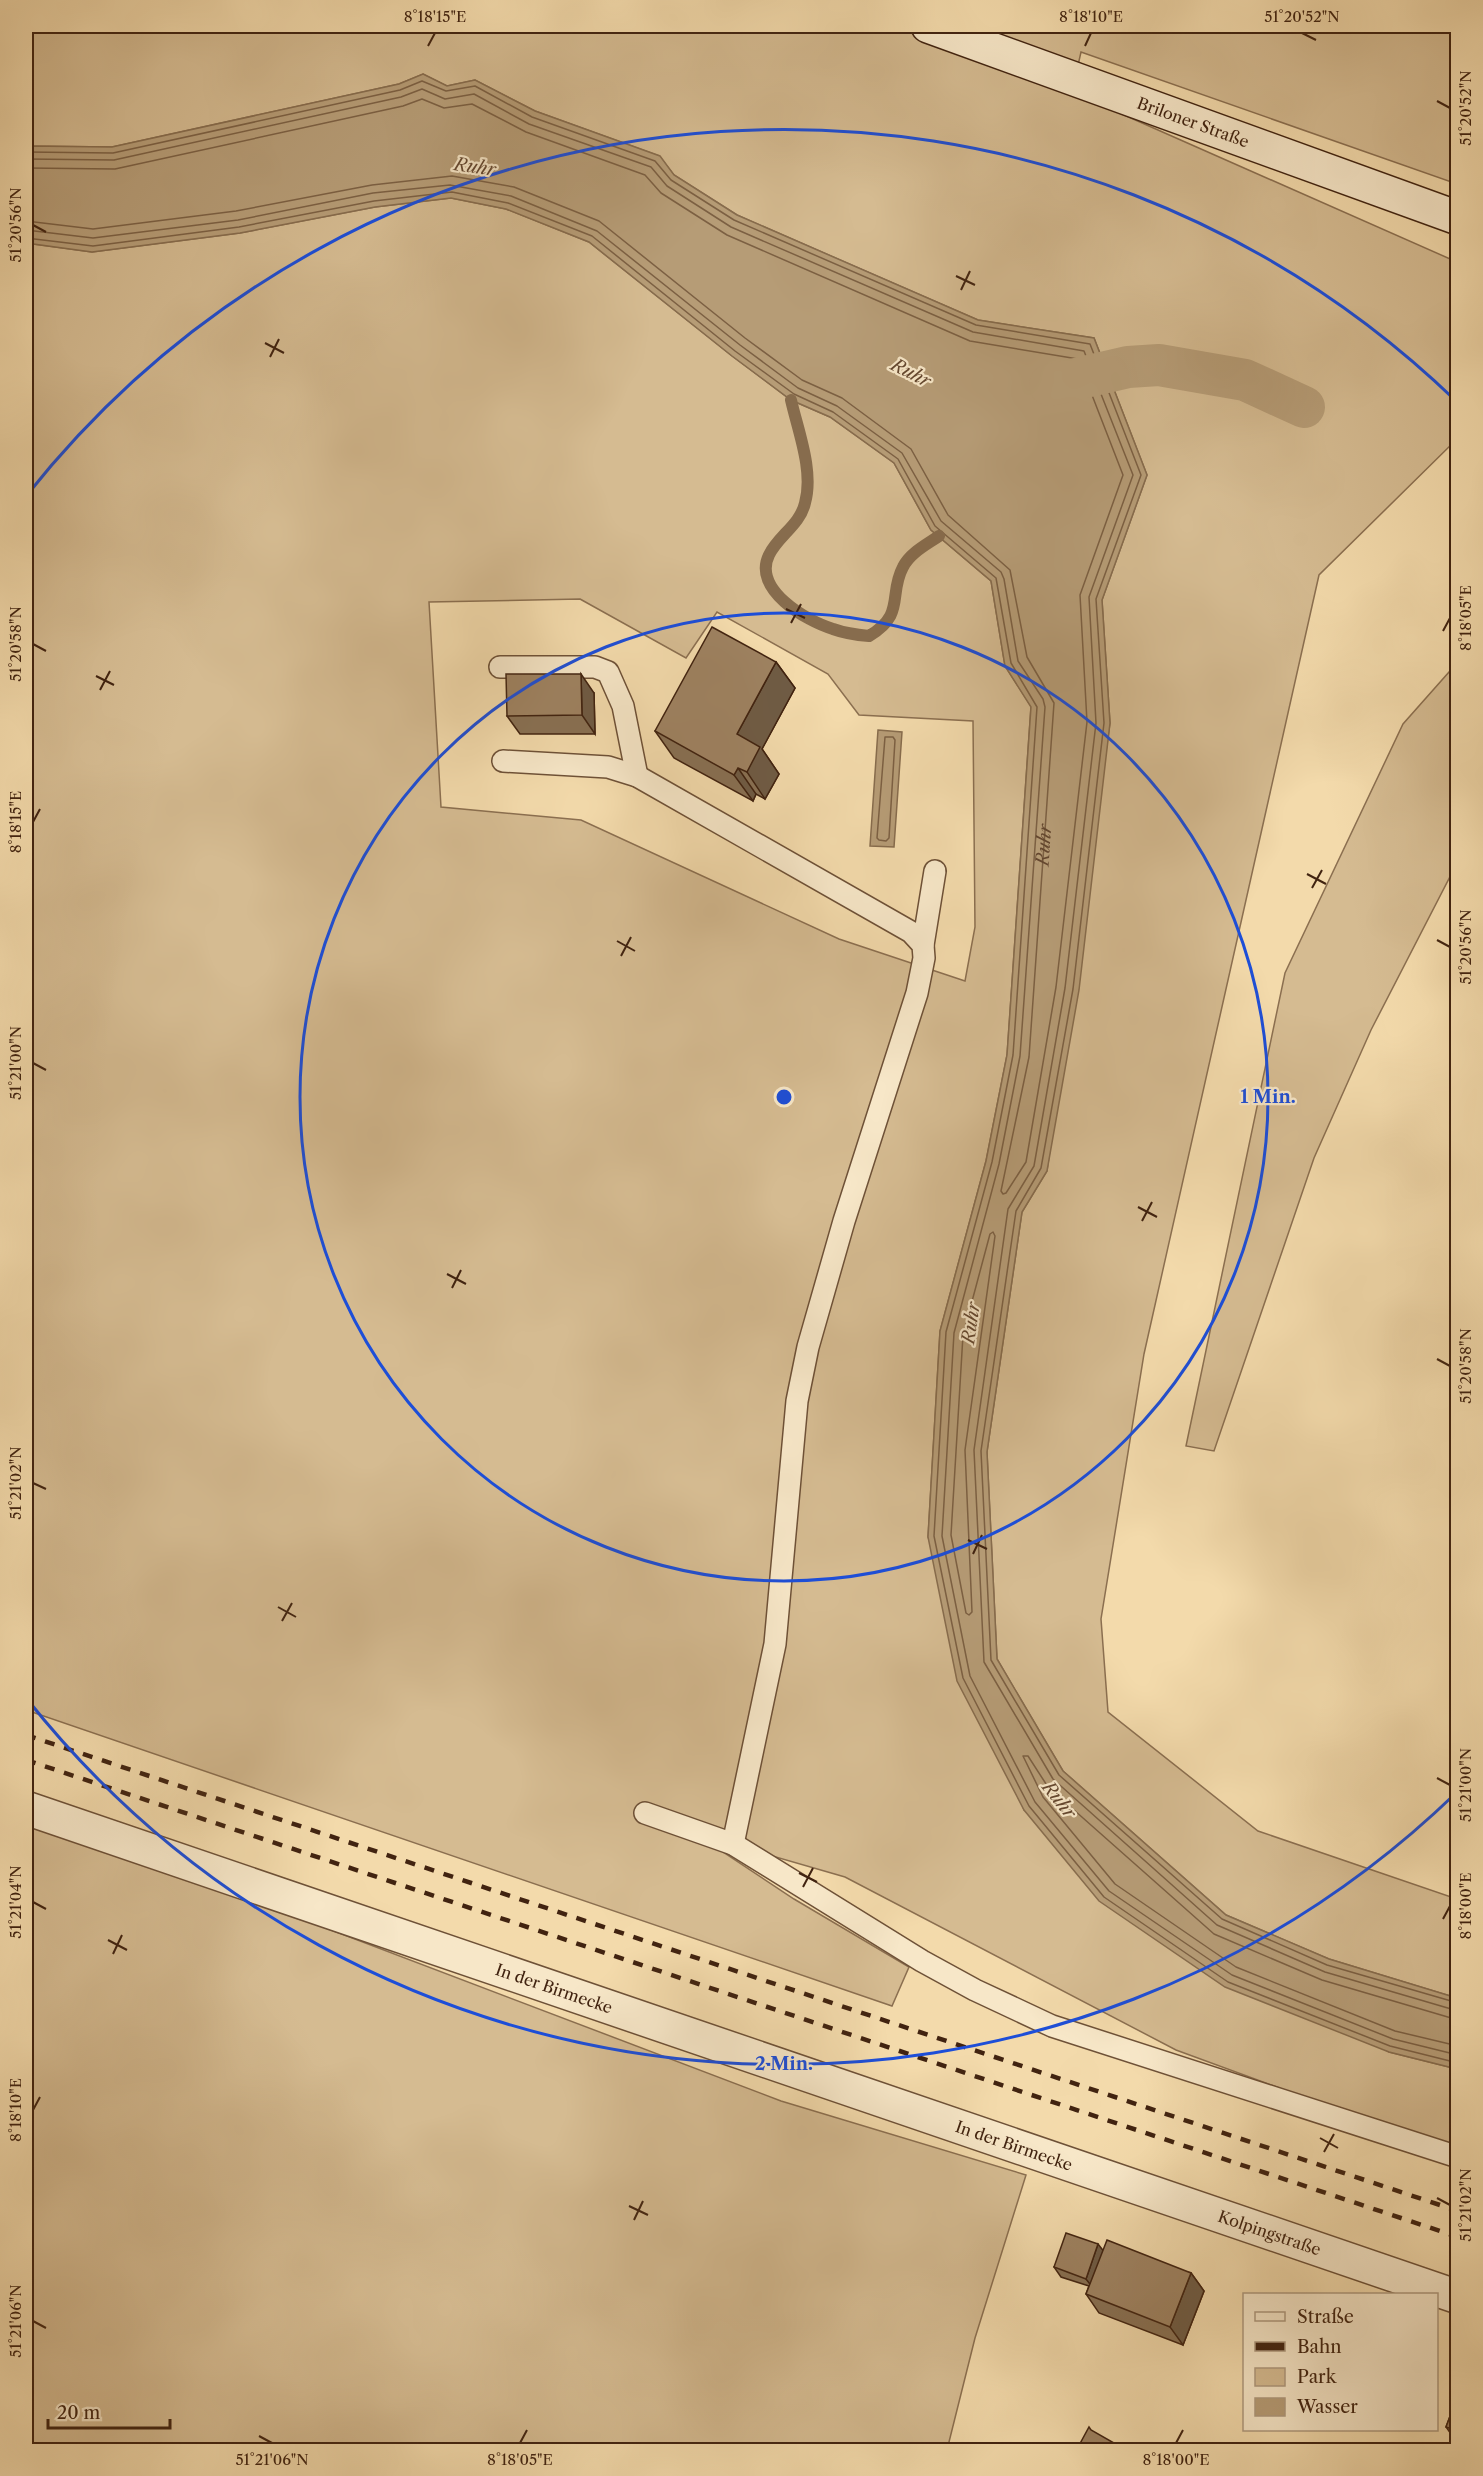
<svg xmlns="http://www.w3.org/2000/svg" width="1483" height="2476" font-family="'Libre Caslon Text',serif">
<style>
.green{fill:#d5bb91;stroke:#8b6f50;stroke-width:1.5;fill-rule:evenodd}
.water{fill:#b69c76;stroke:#876c4d;stroke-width:1.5}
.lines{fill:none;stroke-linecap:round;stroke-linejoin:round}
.shore{stroke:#7c6043;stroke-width:1.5}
.stream{stroke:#876c4d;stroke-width:12}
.canal{stroke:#b69c76;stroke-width:42}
.lane-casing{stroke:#6e5137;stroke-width:24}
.street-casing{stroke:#6e5137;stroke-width:36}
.secondary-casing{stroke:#412310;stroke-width:36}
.lane{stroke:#f7e7c8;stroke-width:21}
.street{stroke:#f7e7c8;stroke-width:33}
.secondary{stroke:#f7e7c8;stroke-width:33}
.rail{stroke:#412310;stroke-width:4.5;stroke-dasharray:10 10;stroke-linecap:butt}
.wall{fill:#887053;stroke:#412310;stroke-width:1.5}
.shaded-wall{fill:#6f5b44;stroke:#412310;stroke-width:1.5}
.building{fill:#9e8261;stroke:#412310;stroke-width:1.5}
.ticks{fill:none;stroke:#412310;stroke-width:2}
.ring{fill:none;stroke:#1d4ed8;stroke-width:3}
.labels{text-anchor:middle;stroke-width:4.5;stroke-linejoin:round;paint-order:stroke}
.street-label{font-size:16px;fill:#412310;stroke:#f7e7c8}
.water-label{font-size:18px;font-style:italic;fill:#64472f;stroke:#f7e7c8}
.centre{fill:#1d4ed8;stroke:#f7e7c8;stroke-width:3}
.ring-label{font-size:18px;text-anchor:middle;font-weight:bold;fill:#1d4ed8;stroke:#f7e7c8;stroke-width:4.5;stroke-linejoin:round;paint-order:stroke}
.neatline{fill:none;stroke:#412310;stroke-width:2}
.ticks-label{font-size:15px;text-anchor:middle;fill:#412310}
</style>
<rect width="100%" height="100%" fill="#f3daab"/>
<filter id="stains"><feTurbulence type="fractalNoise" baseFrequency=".00333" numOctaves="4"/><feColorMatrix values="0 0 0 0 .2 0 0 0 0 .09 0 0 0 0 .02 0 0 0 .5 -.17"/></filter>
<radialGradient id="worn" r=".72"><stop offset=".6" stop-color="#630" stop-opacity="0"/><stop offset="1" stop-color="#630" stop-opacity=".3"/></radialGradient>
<!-- green -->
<g class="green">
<path d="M26 26H1457V184L1081 52 1072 92 1457 262V439L1319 575 1144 1354 1101 1619 1108 1712 1258 1831 1457 1899V1998L1329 1959 1226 1915 1063 1771 997 1659 987 1452 1022 1212 1047 1171 1110 723 1102 600 1147 475 1094 338 978 320 737 215 674 175 659 156 535 111 475 80 447 86 423 74 399 84 112 147 26 146Z"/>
<path d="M451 198 506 209 589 242 732 356 791 400 830 417 894 463 931 530 991 581 1005 666 1031 706 1007 1055 986 1161 940 1331 928 1537 1024 1810 1389 2052 1457 2069V2153L1176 2050 845 1877 696 1834 794 1899 909 1967 892 2006 26 1710V243L92 252 240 233 375 207ZM580 599 686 658 717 612 828 674 859 715 973 721 975 927 965 981 839 939 581 820 441 807 429 602Z"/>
<path d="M1457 663V863L1371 1030 1314 1158 1214 1451 1186 1446 1285 973 1403 724Z"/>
<path d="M26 1819 142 1858 781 2101 1026 2175 975 2338 947 2450H26Z"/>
</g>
<!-- water -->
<g class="water">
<path d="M423 74 447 86 475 80 535 111 660 156 674 175 737 215 978 320 1094 338 1147 475 1102 600 1110 723 1079 990 1047 1171 1022 1212 987 1452 997 1659 1063 1771 1226 1915 1329 1959 1457 1998V2069L1389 2052 1225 1987 1099 1901 1024 1810 957 1681 928 1537 940 1331 986 1161 1007 1055 1031 707 1005 666 991 581 931 530 894 463 830 417 791 400 732 356 589 242 506 209 451 198 375 207 240 233 92 252 26 243V146L112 147 399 84Z"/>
<path d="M878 730 902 732 894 847 870 846Z"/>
</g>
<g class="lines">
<!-- shore -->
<g class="shore">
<path d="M26 152 113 153 400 90 422 81 446 91 475 86 532 117 655 161 671 180 734 220 976 325 1090 344 1141 475 1096 599 1104 723 1073 989 1041 1168 1016 1211 981 1451 991 1660 1059 1775 1222 1919 1327 1965 1458 2003"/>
<path d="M26 159 114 160 401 97 422 89 445 99 474 94 529 124 651 167 667 186 731 227 973 332 1084 351 1133 475 1089 597 1096 723 1065 988 1034 1166 1008 1209 974 1450 984 1662 1053 1779 1217 1925 1325 1972 1458 2011"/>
<path id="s1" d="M26 168 115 169 403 106 422 99 444 108 472 104 526 132 645 175 661 193 727 235 970 341 1078 359 1123 475 1080 595 1087 722 1056 987 1026 1162 1006 1193 1003 1194 1001 1191 1029 1057 1054 703 1027 657 1010 570 948 515 911 449 842 398 802 380 745 338 599 221 514 187 452 176 372 185 236 211 93 229 26 221"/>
<path d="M26 230 93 238 238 220 373 193 450 185 511 196 597 231 740 345 798 388 837 406 902 453 941 521 1001 572 1004 579 1018 661 1043 699 1045 707 1020 1056 999 1164 954 1333 942 1536 970 1676 1035 1802 1109 1891 1232 1975 1393 2039 1458 2055"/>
<path d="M26 238 93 246 239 227 374 201 452 192 508 203 592 236 735 351 794 394 833 412 898 459 935 526 996 578 1011 663 1037 707 1013 1055 992 1162 946 1332 934 1536 963 1678 1029 1806 1104 1897 1228 1982 1390 2046 1458 2063"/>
<path d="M885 737H893L895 740 889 838 886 841 879 840 877 838Z"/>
<path d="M993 1232 995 1236 965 1450 972 1612 969 1615 966 1613 951 1535 963 1335 990 1234Z"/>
<path d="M1458 2020 1322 1980 1214 1934 1048 1787 1028 1756H1023L1043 1797 1115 1884 1236 1967 1395 2031 1458 2046"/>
</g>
<!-- stream -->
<path class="stream" d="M791 400C798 431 814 471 805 503 800 525 778 536 769 555 752 589 806 621 833 629 844 633 857 635 869 636 906 614 888 595 903 567 910 553 926 545 939 536"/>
<!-- canal -->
<path class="canal" d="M1050 385 1128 367 1159 365 1245 380 1304 407"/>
<!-- lane casing -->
<g class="lane-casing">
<g id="lane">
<path d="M500 667H595L608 672 623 706 637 776"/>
<path d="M503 761 608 767 637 776 911 932 923 945 924 958 917 993 844 1221 808 1347 797 1401 775 1644 733 1844"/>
<path d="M923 945 935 871"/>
<path d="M645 1813 733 1844 922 1961 975 1990 1052 2026 1458 2157"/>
</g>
</g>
<!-- street casing -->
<g class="street-casing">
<g id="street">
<path id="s2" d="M26 1808 1458 2297"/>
</g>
</g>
<!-- secondary casing -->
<g class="secondary-casing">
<g id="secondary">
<path id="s3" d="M928 26 1458 218"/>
</g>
</g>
<!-- lane -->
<use href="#lane" class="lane"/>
<!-- street -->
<use href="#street" class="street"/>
<!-- secondary -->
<use href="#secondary" class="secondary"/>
<!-- rail -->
<g class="rail">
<path d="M26 1735 1458 2211"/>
<path d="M26 1760 1458 2237"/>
</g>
</g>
<!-- wall -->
<g class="wall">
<path d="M776 662 795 688 762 749 779 774 765 799 756 794 753 801 674 758 655 731Z"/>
<path d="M594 693 595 734H520L507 716Z"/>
<path d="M1103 2250 1191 2273 1204 2291 1183 2345 1099 2313 1086 2294 1089 2286 1061 2277 1054 2267Z"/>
<path d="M1458 2395V2444L1446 2427Z"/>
</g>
<!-- shaded-wall -->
<g class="shaded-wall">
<path d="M776 662 795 688 762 749 779 774 765 799 747 772 737 734Z"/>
<path d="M581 674 594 693 595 734 582 715Z"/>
<path d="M738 768 756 794 753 801 734 775Z"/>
<path d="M1098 2244 1105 2253 1093 2288 1086 2279Z"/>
<path d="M1191 2273 1204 2291 1183 2345 1170 2327Z"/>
</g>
<!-- building -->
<g class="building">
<path d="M712 627 776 662 737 734 760 747 747 772 738 768 734 775 655 731Z"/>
<path d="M506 674H581L582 715 507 716Z"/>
<path d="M1066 2233 1098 2244 1086 2279 1054 2267Z"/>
<path d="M1107 2240 1191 2273 1170 2327 1086 2294Z"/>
<path d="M1458 2395V2431L1446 2427Z"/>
<path d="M1089 2427 1091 2430 1128 2451H1076Z"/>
</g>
<!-- ticks -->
<path class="ticks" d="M1302 33 1316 40M428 46 435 33M1085 46 1091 33M1437 101 1450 108M33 225 46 232M956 276 975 285M961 290 970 271M265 343 284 353M270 357 279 339M786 609 805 618M791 623 801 604M1443 631 1450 618M33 644 46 651M96 676 114 685M100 690 110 671M33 822 40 809M1307 874 1326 884M1312 888 1322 870M1437 940 1450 947M617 941 635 951M621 956 631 937M33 1063 46 1070M1138 1207 1157 1217M1142 1221 1152 1202M447 1274 466 1284M452 1288 461 1270M1437 1359 1450 1366M33 1483 46 1489M968 1540 987 1549M973 1554 982 1535M278 1607 296 1617M282 1621 292 1603M1437 1778 1450 1785M799 1873 817 1882M803 1887 813 1868M33 1902 46 1909M1443 1919 1450 1906M108 1940 127 1950M113 1954 122 1935M33 2110 40 2097M1320 2138 1338 2148M1324 2152 1334 2134M1437 2198 1450 2205M629 2206 648 2215M634 2220 643 2201M33 2321 46 2328M259 2436 272 2443M520 2443 527 2430M1176 2443 1183 2430"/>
<!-- distance rings -->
<g class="ring">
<circle cx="784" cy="1097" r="484"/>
<path d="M1456 1793A967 967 0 0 1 27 1699M27 495A967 967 0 0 1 1456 401"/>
</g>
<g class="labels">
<!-- street labels -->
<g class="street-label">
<text dy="6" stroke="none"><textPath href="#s3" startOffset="282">Briloner Straße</textPath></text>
<text dy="6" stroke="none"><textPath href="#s2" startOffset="558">In der Birmecke</textPath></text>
<text dy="6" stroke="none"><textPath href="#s2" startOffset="1044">In der Birmecke</textPath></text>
<text dy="6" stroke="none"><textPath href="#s2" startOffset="1314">Kolpingstraße</textPath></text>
</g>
<!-- water labels -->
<g class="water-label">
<text transform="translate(475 167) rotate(8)" y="6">Ruhr</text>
<text transform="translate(911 373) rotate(27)" y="6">Ruhr</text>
<text dy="6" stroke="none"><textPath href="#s1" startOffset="2337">Ruhr</textPath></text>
<text transform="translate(971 1323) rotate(-82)" y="6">Ruhr</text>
<text transform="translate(1059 1800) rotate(51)" y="6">Ruhr</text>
</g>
</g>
<circle cx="784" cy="1097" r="9" class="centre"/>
<g class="ring-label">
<text x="1268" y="1103">1 Min.</text>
<text x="784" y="2070">2 Min.</text>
</g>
<!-- margin -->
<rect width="1483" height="2476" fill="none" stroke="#f3daab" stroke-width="66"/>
<!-- legend -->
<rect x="1243" y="2293" width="195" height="138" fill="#f7e7c8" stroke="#ae997e" stroke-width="1.5"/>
<rect x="1255" y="2312" width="30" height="9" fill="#f7e7c8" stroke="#ae997e" stroke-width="1.5"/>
<text x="1297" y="2323" font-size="18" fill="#412310">Straße</text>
<rect x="1255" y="2342" width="30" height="9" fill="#412310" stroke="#ae997e" stroke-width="1.5"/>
<text x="1297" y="2353" font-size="18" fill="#412310">Bahn</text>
<rect x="1255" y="2368" width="30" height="18" fill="#d5bb91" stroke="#ae997e" stroke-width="1.5"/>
<text x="1297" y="2383" font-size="18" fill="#412310">Park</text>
<rect x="1255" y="2398" width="30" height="18" fill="#b69c76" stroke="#ae997e" stroke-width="1.5"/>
<text x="1297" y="2413" font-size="18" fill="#412310">Wasser</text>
<!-- scale -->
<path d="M48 2419v9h122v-9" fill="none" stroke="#412310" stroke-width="3"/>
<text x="57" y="2419" font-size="18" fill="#412310" stroke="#f7e7c8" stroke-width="4.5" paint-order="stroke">20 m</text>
<rect x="33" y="33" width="1417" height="2410" class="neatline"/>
<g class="ticks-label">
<text x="435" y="22">8°18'15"E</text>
<text x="1091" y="22">8°18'10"E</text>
<text x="1302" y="22">51°20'52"N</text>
<text transform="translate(1466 108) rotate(-90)" y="5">51°20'52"N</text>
<text transform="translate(16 225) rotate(-90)" y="5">51°20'56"N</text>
<text transform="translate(1466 618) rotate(-90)" y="5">8°18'05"E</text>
<text transform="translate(16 644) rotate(-90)" y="5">51°20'58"N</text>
<text transform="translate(16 822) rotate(-90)" y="5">8°18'15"E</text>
<text transform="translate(1466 947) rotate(-90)" y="5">51°20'56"N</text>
<text transform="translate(16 1063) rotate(-90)" y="5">51°21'00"N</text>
<text transform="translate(1466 1366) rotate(-90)" y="5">51°20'58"N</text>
<text transform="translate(16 1483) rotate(-90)" y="5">51°21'02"N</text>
<text transform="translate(1466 1785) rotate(-90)" y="5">51°21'00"N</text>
<text transform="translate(16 1902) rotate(-90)" y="5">51°21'04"N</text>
<text transform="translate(1466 1906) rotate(-90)" y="5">8°18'00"E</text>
<text transform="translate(16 2110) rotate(-90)" y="5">8°18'10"E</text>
<text transform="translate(1466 2205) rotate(-90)" y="5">51°21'02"N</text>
<text transform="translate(16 2321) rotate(-90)" y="5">51°21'06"N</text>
<text x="272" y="2465">51°21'06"N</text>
<text x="520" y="2465">8°18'05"E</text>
<text x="1176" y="2465">8°18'00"E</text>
</g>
<rect width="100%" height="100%" filter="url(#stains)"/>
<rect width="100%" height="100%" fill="url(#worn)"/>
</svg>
